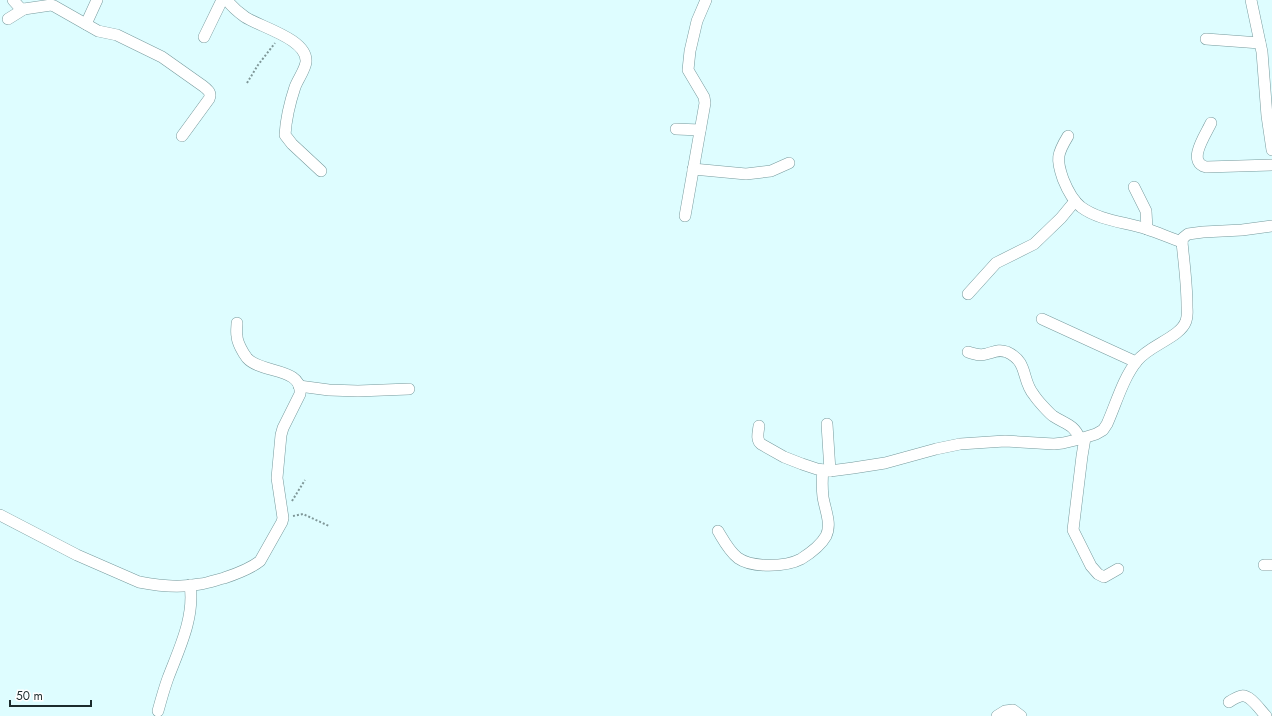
<svg xmlns="http://www.w3.org/2000/svg" width="1272" height="716" font-family="Jost,sans-serif">
<style>
.lines{fill:none;stroke-linecap:round;stroke-linejoin:round}
.minor-casing{stroke:#769a9d;stroke-width:12}
.path{stroke:#7f9798;stroke-width:2;stroke-dasharray:2 2;stroke-linecap:butt}
.minor{stroke:#fff;stroke-width:11}
</style>
<rect width="100%" height="100%" fill="#defdff"/>
<g class="lines">
<!-- minor casing -->
<g class="minor-casing">
<g id="minor">
<path d="M13 0 21 9H24L51 5 54 6 98 31 117 35 162 57 203 86C208 90 212 93 209 99L182 136"/>
<path d="M227 0C232 7 238 12 245 17 260 27 308 39 306 62 305 70 298 79 295 87 290 102 286 119 285 135L292 144 321 171"/>
<path d="M1251 0 1262 52 1267 116 1272 150"/>
<path d="M8 19 24 9"/>
<path d="M86 24 97 0"/>
<path d="M204 37 222 0"/>
<path d="M1206 39 1260 43"/>
<path d="M1211 123C1206 134 1186 162 1206 167L1272 165"/>
<path d="M676 129 700 130"/>
<path d="M1068 136C1057 154 1056 159 1063 179 1067 189 1072 200 1081 207 1100 221 1126 222 1147 229 1159 233 1170 238 1182 242"/>
<path d="M693 169 746 174 771 171 789 163"/>
<path d="M1134 187 1146 211 1147 229"/>
<path d="M685 216 705 103 704 97 688 70 690 51 697 21 706 0"/>
<path d="M968 294 996 263 1034 244 1061 218 1075 201"/>
<path d="M1042 319 1136 362"/>
<path d="M968 352C974 354 980 356 986 354 994 352 999 349 1007 352 1029 362 1021 380 1034 395 1037 400 1049 413 1053 416 1065 424 1074 424 1080 439"/>
<path d="M299 386 329 390 358 391 409 389"/>
<path d="M827 424 830 471"/>
<path d="M759 426C758 433 756 440 761 444L784 457 802 464 817 469 830 471 853 468 885 463 936 449 960 444 1005 441 1054 444 1063 443 1080 439 1096 434 1103 430 1107 424C1116 404 1123 378 1137 361 1149 345 1180 338 1186 321 1188 316 1187 311 1187 306 1187 284 1184 263 1182 242L1183 238 1188 234 1203 232 1242 230 1272 226"/>
<path d="M1085 438 1082 456 1073 530 1091 566 1098 574 1104 577 1118 569"/>
<path d="M0 515 77 555 139 582C159 586 180 588 200 584 208 583 216 580 224 578 236 574 250 569 260 561L282 522 283 518 277 478 281 435 283 428 300 394C303 367 261 374 247 358 243 353 237 342 237 336 236 332 237 327 237 323"/>
<path d="M718 531C724 541 729 551 738 558 752 568 786 567 801 559 809 554 821 545 826 536 832 524 825 510 823 497 822 488 822 479 823 470"/>
<path d="M1264 565H1272"/>
<path d="M1229 702C1232 700 1237 697 1241 696 1250 694 1260 710 1266 716"/>
<path d="M158 711C161 700 164 689 168 678 179 649 195 617 190 585"/>
<path d="M997 716 1005 711 1013 710 1021 716"/>
</g>
</g>
<!-- path -->
<g class="path">
<path d="M247 83 258 65 275 43"/>
<path d="M292 501 305 480"/>
<path d="M293 516 303 514 329 526"/>
</g>
<!-- minor -->
<use href="#minor" class="minor"/>
</g>
<!-- scale -->
<path d="M10 700v6h81v-6" fill="none" stroke="#1c2b2c" stroke-width="2"/>
<text x="16" y="700" font-size="12" fill="#1c2b2c" stroke="#ffffff" stroke-width="3" paint-order="stroke">50 m</text>
</svg>
